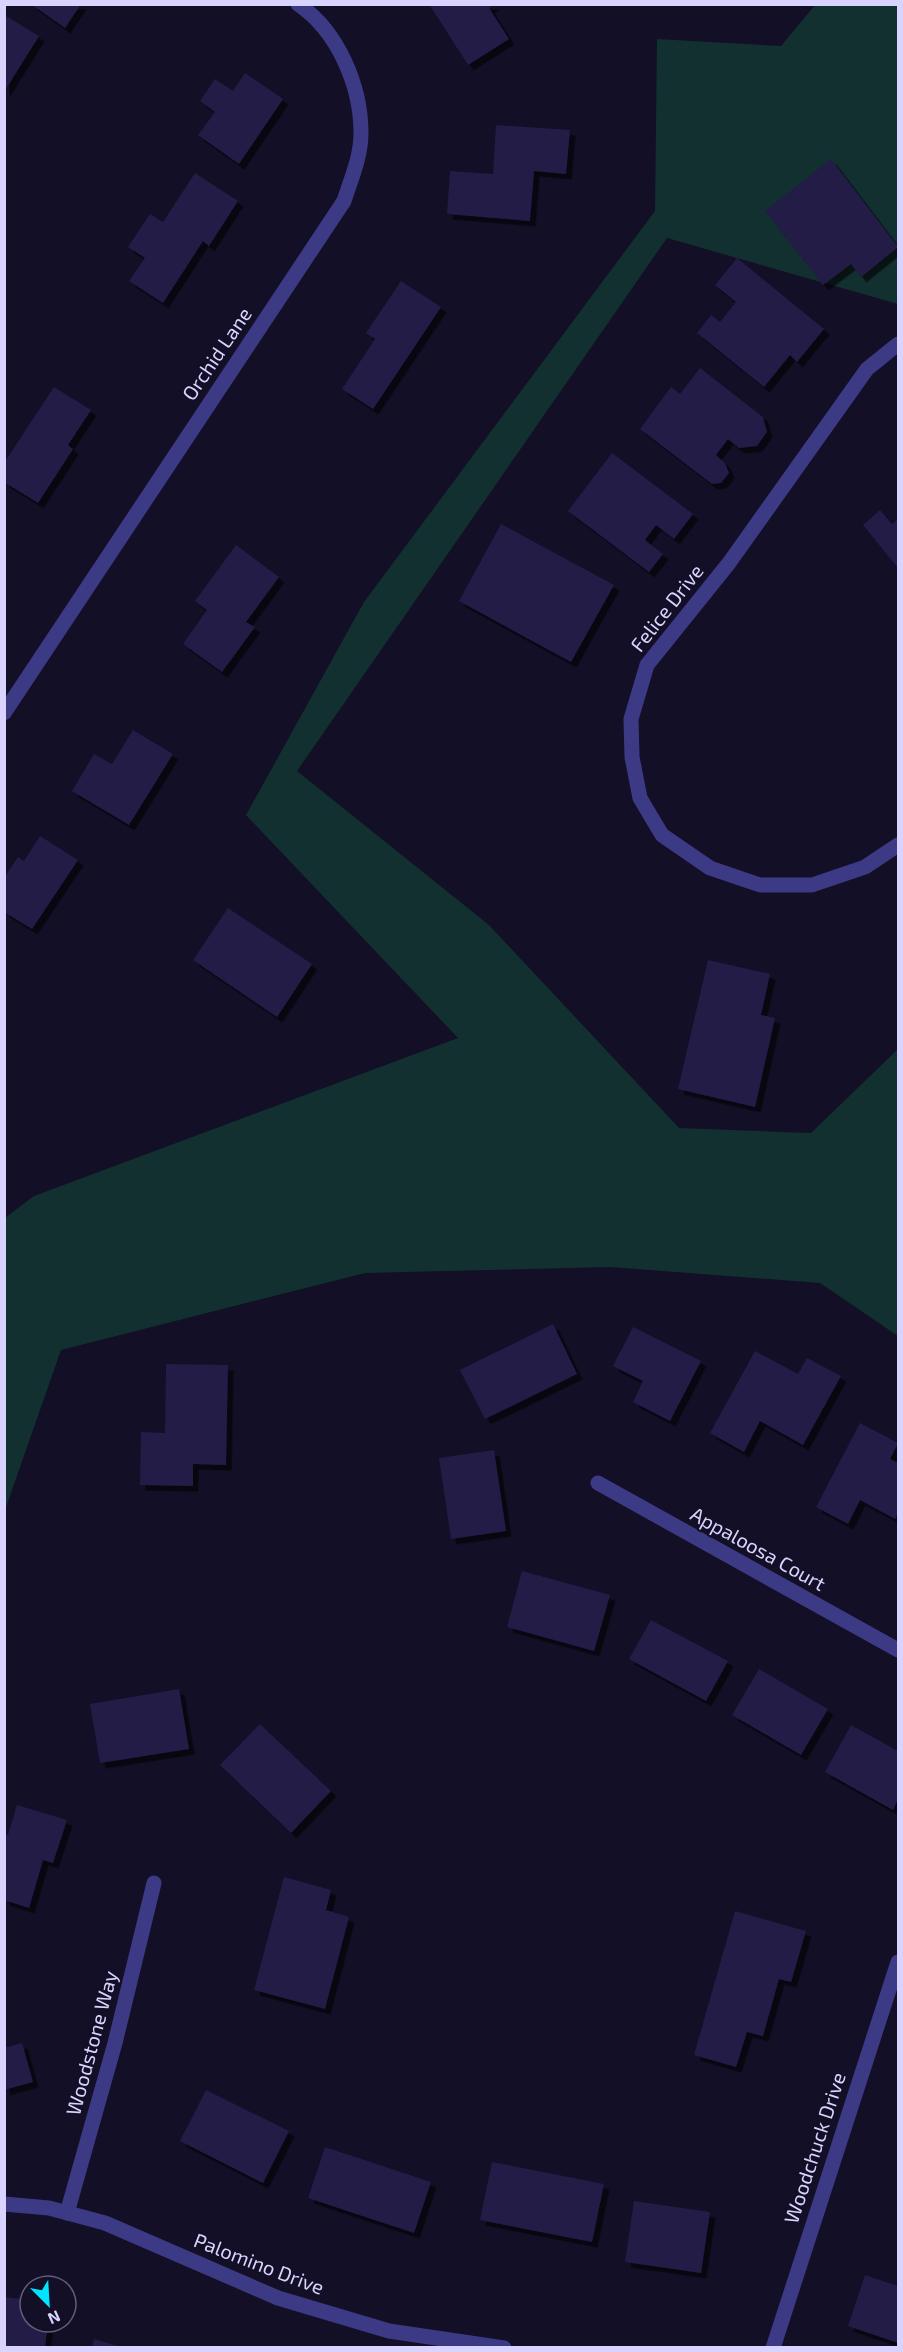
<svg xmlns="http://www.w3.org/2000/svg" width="903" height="2352" font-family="'Exo 2',sans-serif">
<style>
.green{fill:#12302f}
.building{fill:#241b47;filter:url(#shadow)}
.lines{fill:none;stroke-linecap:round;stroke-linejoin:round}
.street{stroke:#3d3a85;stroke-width:15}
.labels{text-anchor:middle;stroke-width:4.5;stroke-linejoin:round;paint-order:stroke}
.street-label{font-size:20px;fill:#d9d4ff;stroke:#130f26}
</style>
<defs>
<filter id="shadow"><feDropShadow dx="5.5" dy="5.5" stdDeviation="0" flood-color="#0009"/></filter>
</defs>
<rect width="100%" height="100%" fill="#130f26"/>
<!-- green -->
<path class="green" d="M815 5H898V304L667 238 297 771 489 925 679 1128 811 1133 898 1049V1336L820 1283 610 1267 365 1273 61 1350 5 1510V1218L34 1196 458 1038 246 815 364 602 655 211 657 39 781 46Z"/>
<!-- building -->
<g class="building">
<path d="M31 4H81L65 28Z"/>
<path d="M429 4H494L489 8 509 39 468 65Z"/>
<path d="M6 16 39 36 4 92V19Z"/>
<path d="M245 73 283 99 239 164 198 135 215 112 200 101 215 79 233 91Z"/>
<path d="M496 125 570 130 566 174 534 171 530 221 447 214 450 171 493 174Z"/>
<path d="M831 159 898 247 861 277 851 264 823 285 765 211Z"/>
<path d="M195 173 238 201 209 246 203 241 163 303 129 281 145 258 128 247 150 214 163 222Z"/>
<path d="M737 258 824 329 797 362 790 355 764 387 697 333 711 315 720 322 736 302 715 285Z"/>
<path d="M401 281 441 307 373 409 342 389 375 339 366 333Z"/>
<path d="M700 368 763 417 767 432 757 446 739 448 728 439 716 455 725 463 729 473 721 483 712 484 640 429 671 387 680 394Z"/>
<path d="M54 387 91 410 68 445 73 449 38 503 4 482V463Z"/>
<path d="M612 453 693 514 674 539 656 525 645 540 663 554 649 572 568 511Z"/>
<path d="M880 510 892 524 898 519V568L863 525Z"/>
<path d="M501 524 614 585 571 662 459 601Z"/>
<path d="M236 545 279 577 246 622 255 627 222 672 183 644 207 610 195 601Z"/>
<path d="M133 730 173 754 129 825 72 791 94 754 112 764Z"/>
<path d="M40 836 78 860 32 929 4 912V878L18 857 24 861Z"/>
<path d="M228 908 312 964 277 1017 193 960Z"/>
<path d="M708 960 770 974 761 1015 775 1018 755 1107 678 1089Z"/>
<path d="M553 1324 577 1374 485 1419 460 1370Z"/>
<path d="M633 1327 701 1361 670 1421 633 1402 643 1381 613 1366Z"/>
<path d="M755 1351 798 1374 807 1358 841 1376 803 1445 760 1421 744 1452 710 1433Z"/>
<path d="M166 1364 228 1365 226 1465 193 1464V1486L140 1485 141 1432 165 1433Z"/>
<path d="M860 1423 898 1443 890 1459 898 1463V1513L895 1519 860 1500 848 1524 816 1507Z"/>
<path d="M494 1450 506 1531 451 1539 439 1458Z"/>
<path d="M522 1571 610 1595 594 1651 507 1627Z"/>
<path d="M651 1620 728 1661 706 1701 629 1659Z"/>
<path d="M759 1669 828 1709 801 1755 732 1715Z"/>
<path d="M179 1689 189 1749 100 1763 90 1704Z"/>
<path d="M260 1724 331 1791 291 1833 220 1765Z"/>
<path d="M851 1725 898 1751V1799L893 1810 825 1772Z"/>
<path d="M17 1805 67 1820 53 1863 43 1860 29 1908 4 1900V1834L8 1835Z"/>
<path d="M284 1877 331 1890 326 1910 349 1917 325 2009 254 1990Z"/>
<path d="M735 1911 806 1931 791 1982 779 1979 763 2036 747 2032 736 2067 694 2055Z"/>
<path d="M22 2043 33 2082 4 2090V2048Z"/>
<path d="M206 2090 289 2131 263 2183 180 2141Z"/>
<path d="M325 2147 431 2182 414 2233 308 2198Z"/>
<path d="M492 2162 604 2184 592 2242 480 2220Z"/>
<path d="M634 2201 710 2212 701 2273 625 2262Z"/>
<path d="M865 2275 898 2286V2343L848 2326Z"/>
<path d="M4 2297 30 2300V2322H48L45 2348H4Z"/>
<path d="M94 2339 121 2347V2348H92Z"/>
</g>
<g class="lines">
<!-- street -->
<g class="street">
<path d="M898 344 867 369 729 563 647 665 631 719 632 757 640 798 662 835 710 868 760 885H812L865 867 898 845"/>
<path d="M4 713 344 201C351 179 361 157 361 133 361 86 338 31 298 4"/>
<path d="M598 1483 898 1650"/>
<path d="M4 2204 49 2208 105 2223 278 2298 389 2331 504 2348"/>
<path d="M67 2213 115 2043 154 1883"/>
<path d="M773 2348 898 1962"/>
</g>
</g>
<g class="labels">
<!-- street labels -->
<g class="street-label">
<text transform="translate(217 354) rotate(-56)" y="7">Orchid Lane</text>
<text transform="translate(667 608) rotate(-52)" y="7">Felice Drive</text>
<text transform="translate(758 1549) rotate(29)" y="7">Appaloosa Court</text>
<text transform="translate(92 2043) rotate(-75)" y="7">Woodstone Way</text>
<text transform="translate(815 2148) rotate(-72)" y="7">Woodchuck Drive</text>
<text transform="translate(259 2264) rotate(21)" y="7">Palomino Drive</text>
</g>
</g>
<!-- border -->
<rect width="903" height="2352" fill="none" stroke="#d9d4ff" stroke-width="12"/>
<!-- north arrow -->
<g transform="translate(48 2304) rotate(156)"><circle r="28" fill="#130f26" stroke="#625e7d" stroke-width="1.5"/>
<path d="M0-4.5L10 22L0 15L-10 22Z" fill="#00e5ff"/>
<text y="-9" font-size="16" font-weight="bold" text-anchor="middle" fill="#d9d4ff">N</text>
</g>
</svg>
